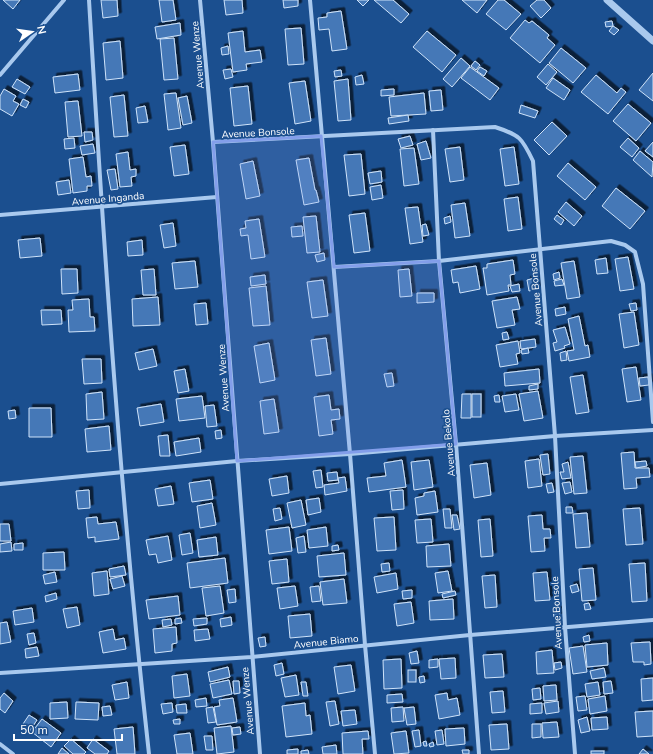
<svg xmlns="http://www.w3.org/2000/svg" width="653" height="754" font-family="'Nunito Sans',sans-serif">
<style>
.building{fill:#4478b7;stroke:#cfe3fa;filter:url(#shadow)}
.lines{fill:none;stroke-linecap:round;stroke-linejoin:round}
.minor{stroke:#a9c9ee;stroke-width:4}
.tertiary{stroke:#a9c9ee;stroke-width:7}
.marked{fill:#839eea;fill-opacity:0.2;stroke:#839eea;stroke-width:3;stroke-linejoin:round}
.labels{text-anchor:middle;stroke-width:3.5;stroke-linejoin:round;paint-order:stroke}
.street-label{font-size:10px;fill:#fff;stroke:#1b4f8f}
</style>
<defs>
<filter id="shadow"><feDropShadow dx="3.5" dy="-3.5" stdDeviation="0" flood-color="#0009"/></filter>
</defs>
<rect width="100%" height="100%" fill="#1b4f8f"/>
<!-- building -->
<g class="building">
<path d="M3 0H20L13 9Z"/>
<path d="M101 0H117L118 16 103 18Z"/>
<path d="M159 0H173L176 20 162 22Z"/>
<path d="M224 0H242L243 13 226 15Z"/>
<path d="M283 0H298V6L284 8Z"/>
<path d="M357 0H369L363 6Z"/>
<path d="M374 0H393L409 14 401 23Z"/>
<path d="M462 0H487L477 13Z"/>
<path d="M498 0H504L521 14 506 30 486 14Z"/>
<path d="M537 0H544L551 8 541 18 530 6Z"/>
<path d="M341 11 347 49 332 51 329 29 319 30 318 18 327 17V13Z"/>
<path d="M525 20 529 23 532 21 549 35 547 38 555 45 540 63 510 38Z"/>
<path d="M612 21 613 26 606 27 605 22Z"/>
<path d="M180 23 181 35 157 39 155 27Z"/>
<path d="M613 26 619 30 614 35 609 31Z"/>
<path d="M301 28 304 64 288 65 285 29Z"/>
<path d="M243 31 245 52 260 50 262 62 246 64 247 70 233 72 228 33Z"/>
<path d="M427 31 456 55 442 72 413 47Z"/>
<path d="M174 38 178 79 164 80 160 39Z"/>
<path d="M120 41 123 78 106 80 103 43Z"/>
<path d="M228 46 229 54 222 55 221 48Z"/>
<path d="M561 48 586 68 573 83 549 63Z"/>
<path d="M461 58 470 66 452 87 443 79Z"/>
<path d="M475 61 480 65 476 70 471 66Z"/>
<path d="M548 64 557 72 546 85 537 77Z"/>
<path d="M470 67 499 88 490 100 461 78Z"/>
<path d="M480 67 487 71 484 76 477 71Z"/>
<path d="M231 69 233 77 225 79 223 70Z"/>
<path d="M341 70 342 76 335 77 334 71Z"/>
<path d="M653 73V101L639 90Z"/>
<path d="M78 74 80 90 55 93 53 77Z"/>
<path d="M362 75 364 84 356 85 355 77Z"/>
<path d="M596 75 617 93 621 88 626 92 608 114 581 92Z"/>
<path d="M553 78 570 90 564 100 546 88Z"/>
<path d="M17 79 30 87 25 94 12 87Z"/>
<path d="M348 79 351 120 338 121 334 81Z"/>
<path d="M305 81 311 121 295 124 289 83Z"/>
<path d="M248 86 252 124 234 126 230 88Z"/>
<path d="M4 89 16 96 13 101 19 104 12 116 0 109V96Z"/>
<path d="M394 89V95L381 96V90Z"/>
<path d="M441 90 443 110 431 111 429 91Z"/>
<path d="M176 93 181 128 168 130 164 94Z"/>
<path d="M424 93 426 114 391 116 389 97Z"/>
<path d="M124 95 128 136 114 137 110 97Z"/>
<path d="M187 96 192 123 183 125 178 98Z"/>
<path d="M23 99 29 102 26 108 20 105Z"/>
<path d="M78 101 82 136 68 137 65 102Z"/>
<path d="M628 104 651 123 636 141 613 121Z"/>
<path d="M521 105 538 111 535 118 519 113Z"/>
<path d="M145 106 148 122 138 123 136 108Z"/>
<path d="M408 115 409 121 389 124 388 118Z"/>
<path d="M552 122 567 136 549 155 534 140Z"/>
<path d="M84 132H92L93 140 85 142Z"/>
<path d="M410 136 413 145 401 148 398 139Z"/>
<path d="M74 138 75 148 65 149 64 139Z"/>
<path d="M628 138 639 148 632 157 620 147Z"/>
<path d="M426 141 431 158 421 160 417 144Z"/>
<path d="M653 142V157L645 151Z"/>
<path d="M93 144 95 153 82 155 80 146Z"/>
<path d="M185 145 189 174 174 176 170 147Z"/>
<path d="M460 147 464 180 450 182 445 149Z"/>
<path d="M514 147 519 184 505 186 500 149Z"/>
<path d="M414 148 419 184 404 186 400 149Z"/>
<path d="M640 151 653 162 652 177 633 160Z"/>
<path d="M128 152 130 170 136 169V176L131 177 132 186 120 187 116 154Z"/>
<path d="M361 154 365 194 349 196 344 155Z"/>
<path d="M83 157 86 177 91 176 92 186H87V191L73 193 69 159Z"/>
<path d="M309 158 315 190H316L319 202 304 205 296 160Z"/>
<path d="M253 161 260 196 246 199 240 164Z"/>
<path d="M568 163 596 187 585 200 557 176Z"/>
<path d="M115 169 118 189 111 190 107 170Z"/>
<path d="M381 171 382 182 370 184 368 173Z"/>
<path d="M69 180 71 193 58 195 56 182Z"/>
<path d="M381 185 383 198 372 200 370 187Z"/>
<path d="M616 188 645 211 630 229 602 206Z"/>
<path d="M518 197 522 229 508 231 504 199Z"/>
<path d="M566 202 582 216 574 226 558 212Z"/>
<path d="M465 203 470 236 455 238 451 205Z"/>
<path d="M418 207 423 242 410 244 405 208Z"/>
<path d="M365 213 370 251 354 253 349 215Z"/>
<path d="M557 215 564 220 561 225 554 219Z"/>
<path d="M316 216 320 252 307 253 303 217Z"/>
<path d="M450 216 451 222 445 224 444 218Z"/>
<path d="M259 219 265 257 251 259 248 235 241 236 240 229 246 228 245 221Z"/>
<path d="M173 223 176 246 164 248 160 225Z"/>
<path d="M426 224 429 235 423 236 422 225Z"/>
<path d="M302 226 303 236 292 237 291 227Z"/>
<path d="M40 238 42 256 20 258 18 240Z"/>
<path d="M142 240 143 255 128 256 127 242Z"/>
<path d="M324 253 325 260 317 262 315 255Z"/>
<path d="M628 257 634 289 620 291 615 259Z"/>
<path d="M606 258 608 273 597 274 595 260Z"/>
<path d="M513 260 515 274 510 275 511 285H508L509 291 487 295 483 268H487V264Z"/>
<path d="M195 261 198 287 175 289 172 263Z"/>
<path d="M574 261 580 297 567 299 561 263Z"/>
<path d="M476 266 480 289 460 293 458 282 453 283 451 270Z"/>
<path d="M61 269H77L78 293 62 294Z"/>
<path d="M154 269 156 295H143L141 270Z"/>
<path d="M409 269 412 296 400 297 398 270Z"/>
<path d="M559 272 560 278 554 280 553 274Z"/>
<path d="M265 275 266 284 251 286 250 277Z"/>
<path d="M535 278 537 289 529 291 527 280Z"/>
<path d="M562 279 564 285 555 286 554 281Z"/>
<path d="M323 280 328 316 312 318 307 282Z"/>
<path d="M519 284 520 291 512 292 510 286Z"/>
<path d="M266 286 270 325 253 326 249 288Z"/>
<path d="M417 293H434V302L417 303Z"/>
<path d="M158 297 160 325 133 326 132 299Z"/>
<path d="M517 297 520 309 512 310 515 325 497 328 492 301Z"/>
<path d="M89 299 90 317H94L95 331 69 332 68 310H73L72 300Z"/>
<path d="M206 303 208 324 196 325 194 304Z"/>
<path d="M636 303 637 310 631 311 629 304Z"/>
<path d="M565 307 566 314 556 316 555 309Z"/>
<path d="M41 310H61L62 324 42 325Z"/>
<path d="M634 312 639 345 624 348 619 314Z"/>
<path d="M579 316 585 346 588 345 590 357 569 361 567 351 574 350 568 319Z"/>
<path d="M565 327 570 344 564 346 565 348 555 351 553 343 557 342 553 330Z"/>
<path d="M507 332 509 339 503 340 502 333Z"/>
<path d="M326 338 331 374 316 376 311 340Z"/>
<path d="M535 339 536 347 521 349 520 341Z"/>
<path d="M518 341 520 353 516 354 518 364 500 367 496 345Z"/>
<path d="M269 343 275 380 260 383 254 346Z"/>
<path d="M528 348 529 353 522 354 521 350Z"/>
<path d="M153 349 157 366 139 370 135 353Z"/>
<path d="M566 351 567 360 561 361 560 353Z"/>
<path d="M82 359H101L102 383 84 384Z"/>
<path d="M636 367 641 400 627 402 622 369Z"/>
<path d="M185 369 189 391 178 393 174 371Z"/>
<path d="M539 369 540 383 505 386 504 373Z"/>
<path d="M392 373 394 386 387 387 384 374Z"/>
<path d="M583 375 589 412 576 414 570 377Z"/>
<path d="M648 377 649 385 640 386 639 378Z"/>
<path d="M538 384V389L529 390V386Z"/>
<path d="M538 391 543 418 524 421 519 394Z"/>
<path d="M102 392 104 419 87 420 86 394Z"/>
<path d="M462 394H471V418H461Z"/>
<rect x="472" y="394" width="9" height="23"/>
<path d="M516 394 519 410 505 412 502 396Z"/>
<path d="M329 395 331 410 339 409 340 419 331 420 333 434 319 436 314 397Z"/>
<path d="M499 395 500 402H495L494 396Z"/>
<path d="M202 396 205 418 179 421 176 399Z"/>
<path d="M274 399 279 432 264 434 260 401Z"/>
<path d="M161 404 164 422 140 426 137 408Z"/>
<path d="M214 405 217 426 207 427 205 406Z"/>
<path d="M29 408H51L52 437H29Z"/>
<path d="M15 410 16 418 9 419 8 411Z"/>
<path d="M109 426 111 450 87 452 85 429Z"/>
<path d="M221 430 222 438 216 439 215 431Z"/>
<path d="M168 435 170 456H160L158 436Z"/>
<path d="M199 438 201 452 176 456 174 442Z"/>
<path d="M634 452 635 468H649L650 477 636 478 637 488 624 489 621 453Z"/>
<path d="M548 454 550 474 543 475 540 455Z"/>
<path d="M583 456 587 493 574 494 570 457Z"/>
<path d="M539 459 542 486 528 488 525 461Z"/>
<path d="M402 460 406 487 369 492 367 478 386 476 384 463Z"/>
<path d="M429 460 433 487 414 490 411 462Z"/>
<path d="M646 461 647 466 636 468 635 462Z"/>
<path d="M568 462 571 478 562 479 560 472H564L562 464Z"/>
<path d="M487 463 491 495 474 498 470 465Z"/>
<path d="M321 470 323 487 316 488 313 471Z"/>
<path d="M337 472 338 480 328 481 327 473Z"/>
<path d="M287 476 289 493 272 496 269 479Z"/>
<path d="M345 477 347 491 325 495 324 485 339 483 338 478Z"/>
<path d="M210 480 213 499 192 502 189 483Z"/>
<path d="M570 482 572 492 565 494 562 483Z"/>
<path d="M552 483 554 492 548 493 546 484Z"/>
<path d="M171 486 174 504 158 506 155 489Z"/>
<path d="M89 490 90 508 78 509 76 491Z"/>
<path d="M403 490 404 509 392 510 390 491Z"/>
<path d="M435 491 438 512 417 515 415 498 424 496V493Z"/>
<path d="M319 498 321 512 308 515 306 500Z"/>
<path d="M301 500 306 525 292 528 287 503Z"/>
<path d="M212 503 216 525 200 528 197 506Z"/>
<path d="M566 507H572L573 513H566Z"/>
<path d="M280 508 282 519 275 521 273 509Z"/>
<path d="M640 508 643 544 626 545 623 509Z"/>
<path d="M443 509H450L452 528H445Z"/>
<path d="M587 513 590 547 576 548 573 514Z"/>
<path d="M452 515H457L460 529 454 530Z"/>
<path d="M542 515 543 529H550L551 538H544L545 551 531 552 528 516Z"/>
<path d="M97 517 98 524 116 522 119 539 95 542V537L88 538 86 518Z"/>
<path d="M394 517 396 550 377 551 374 518Z"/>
<path d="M431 519 433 542 417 543 415 520Z"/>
<path d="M490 519 493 556 481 557 478 520Z"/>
<path d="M0 524H9L11 541H0Z"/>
<path d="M289 527 292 551 269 554 266 530Z"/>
<path d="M326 527 328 546 309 548 307 530Z"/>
<path d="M190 533 193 553 182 555 179 535Z"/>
<path d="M168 536 172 560 158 563 156 554 149 555 146 540Z"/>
<path d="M304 536 306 552 298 553 296 538Z"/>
<path d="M216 537 218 555 199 557 197 540Z"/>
<path d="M11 542 12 551 0 552V544Z"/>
<path d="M23 543V550H14V544Z"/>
<path d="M449 544 451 566 427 567 426 546Z"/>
<path d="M338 545 339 550 332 551V546Z"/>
<path d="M64 552 65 570H43V553Z"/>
<path d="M344 553 346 575 319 577 317 556Z"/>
<path d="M225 558 228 583 190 588 187 563Z"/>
<path d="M287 559 289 582 272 584 269 561Z"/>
<path d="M389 563 390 571 382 572 381 564Z"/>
<path d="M645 563 647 601 632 602 629 564Z"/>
<path d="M124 566 126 575 110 577 109 569Z"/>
<path d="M593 568 596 600 582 601 579 569Z"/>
<path d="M107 571 109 594 94 596 92 573Z"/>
<path d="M448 571 452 591 438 593 435 573Z"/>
<path d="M55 572 57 582 45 584 43 575Z"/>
<path d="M547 572 550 600 535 601 533 573Z"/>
<path d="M396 573 398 589 377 593 374 577Z"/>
<path d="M495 575 497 607 485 608 482 576Z"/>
<path d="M122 576 125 586 113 589 110 579Z"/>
<path d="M344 579 347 603 323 605 320 582Z"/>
<path d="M577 584 579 591 572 593 570 586Z"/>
<path d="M220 586 224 613 206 616 202 588Z"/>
<path d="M295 586 298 606 280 609 277 588Z"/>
<path d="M319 586 321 601 312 602 310 587Z"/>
<path d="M235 589 236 602 229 603 227 590Z"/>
<path d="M412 590V598L403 599 402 591Z"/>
<path d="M455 591 456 595 443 598 442 594Z"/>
<path d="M56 593 57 599 46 602 45 596Z"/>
<path d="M178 596 180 615 149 619 146 600Z"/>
<path d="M453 599 454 619 430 620 429 601Z"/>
<path d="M411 602 414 623 397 626 394 604Z"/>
<path d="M589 603 591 609 585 610 584 604Z"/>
<path d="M77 607 80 625 67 628 63 609Z"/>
<path d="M32 608 34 622 15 625 13 611Z"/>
<path d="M559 610 560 616 554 617 553 611Z"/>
<path d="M310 614 312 636 290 638 288 616Z"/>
<path d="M231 617 232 625 221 627 220 619Z"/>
<path d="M181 618 182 623 175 624V619Z"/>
<path d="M207 618V624L194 626 193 619Z"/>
<path d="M171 619 172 625 163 627 162 620Z"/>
<path d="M7 622 11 642 0 644V623Z"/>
<path d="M176 627 177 643 172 644V651L155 653 153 629Z"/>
<path d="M113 629 115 640 124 638 126 649 103 653 99 632Z"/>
<path d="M208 629 210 639 195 641 194 630Z"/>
<path d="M34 633 36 643 29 645 27 634Z"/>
<path d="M589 635 590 641 584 642 583 637Z"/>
<path d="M265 637 266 646 260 647 258 638Z"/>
<path d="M650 642 651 664 644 665V662H633L631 643Z"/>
<path d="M607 643 608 665 587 667 585 645Z"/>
<path d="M583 646 587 672 573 674 569 648Z"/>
<path d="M37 647 39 656 26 658 25 649Z"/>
<path d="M552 650 554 673 537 674 536 652Z"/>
<path d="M417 651 419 663 411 664 409 653Z"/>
<path d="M502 654 504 677 485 678 483 655Z"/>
<path d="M455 658 456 678 441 679 439 659Z"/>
<path d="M401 659 402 688 384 689 383 660Z"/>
<path d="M438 659V667L429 668V660Z"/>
<path d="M561 662 562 668 555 670 554 663Z"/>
<path d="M282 663 284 674 276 676 274 665Z"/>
<path d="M351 665 355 691 338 694 334 667Z"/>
<path d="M228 667 230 677 210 682 208 672Z"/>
<path d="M604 668 606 677 592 679 590 671Z"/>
<rect x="408" y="670" width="8" height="12"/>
<path d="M187 674 190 696 174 698 172 676Z"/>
<path d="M296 675 299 695 285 697 281 678Z"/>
<path d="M424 676 425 682 420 683 419 677Z"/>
<path d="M653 678V700L642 701 641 679Z"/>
<path d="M229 680 232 694 213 698 210 684Z"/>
<path d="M233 681H239L240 693 234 694Z"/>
<path d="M611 681 613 693 604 694 603 682Z"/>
<path d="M127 682 129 698 115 700 112 685Z"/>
<path d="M301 682H306L308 696H303Z"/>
<path d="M598 682 600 695 587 697 585 684Z"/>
<path d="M556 685 557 700 544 701 543 686Z"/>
<path d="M540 688 541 699 533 700 532 689Z"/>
<path d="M503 691 505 712 492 713 490 692Z"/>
<path d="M4 693 13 701 5 713 0 709V698Z"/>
<path d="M447 693 448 700 457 698 460 715 439 719 435 695Z"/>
<path d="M402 694 403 702 387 703V695Z"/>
<path d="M585 696 587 710 578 711 576 697Z"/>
<path d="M605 696 607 711 590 714 588 699Z"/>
<path d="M206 698 207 706 196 707 195 700Z"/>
<path d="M233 698 237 722 217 725 214 707 220 706 219 700Z"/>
<path d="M335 701 339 724 330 726 326 702Z"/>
<path d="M558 701 559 712 546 714 544 703Z"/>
<path d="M67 702 68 718 50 719V703Z"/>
<path d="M76 702 99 703 98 720 75 719Z"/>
<path d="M172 703 173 712 163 714 161 704Z"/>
<path d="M305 703 306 716 310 715 312 734 286 737 282 706Z"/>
<path d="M542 703V713L530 714V704Z"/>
<path d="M186 704 187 713H177L176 705Z"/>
<path d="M110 706 112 715 103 716 102 707Z"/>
<path d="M213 707 216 722 208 723 206 708Z"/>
<path d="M403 707 404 721 392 722 391 708Z"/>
<path d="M414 707 416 724 407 725 404 708Z"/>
<path d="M355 710 357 724 343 726 341 711Z"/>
<path d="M653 711V736L637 737 635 712Z"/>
<path d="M29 715 37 720 29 732 21 727Z"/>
<path d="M587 717 590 731 581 733 578 720Z"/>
<path d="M607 717 608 729 592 730 591 718Z"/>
<path d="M42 719 61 733 51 747 32 732Z"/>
<path d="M180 719V724H174L173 720Z"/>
<path d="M557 722 559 737 543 738 542 723Z"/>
<path d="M507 724 509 749 491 750 489 725Z"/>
<path d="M532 724H541V737L532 738Z"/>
<path d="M231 726 234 752 217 754 214 728Z"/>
<path d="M133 727 135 754H117L114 729Z"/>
<path d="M240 727 241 734 233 735 232 728Z"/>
<path d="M464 728 465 744 446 746 445 729Z"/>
<path d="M419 730 421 746 415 747 412 731Z"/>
<path d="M442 730 444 744 437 745 435 731Z"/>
<path d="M368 731 369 739H362L363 754H343L342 733Z"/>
<path d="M406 731 409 753 394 754 391 733Z"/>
<path d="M190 733 193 754H177L174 735Z"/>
<path d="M204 736H212L213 750H206Z"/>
<path d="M71 739 86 752 84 754H73L64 746Z"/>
<path d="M93 739 109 751 107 754H95L87 748Z"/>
<path d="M426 741 427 746H424L423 742Z"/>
<path d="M433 742 434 746 430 747 429 744Z"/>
<path d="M336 745 337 754H323L322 747Z"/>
<path d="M62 748 69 754H58Z"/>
<path d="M298 749V754H287V750Z"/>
<path d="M643 749 649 754H639Z"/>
<path d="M308 750 309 754H301V751Z"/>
<path d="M462 750H469V754H463Z"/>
<rect x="591" y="751" width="13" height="3"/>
</g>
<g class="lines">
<!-- minor -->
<g class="minor">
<path d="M89 0C104 252 121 503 149 754"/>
<path d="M200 0 213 142 260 754"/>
<path d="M310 0 350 454 365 645 375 754"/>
<path d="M0 75 64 0"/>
<path d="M433 130 439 261 456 444 479 754"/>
<path d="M213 142 495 127C520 135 522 138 533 161L555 436 565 627 575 754"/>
<path d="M0 215 217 197"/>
<path d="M334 267 439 261 611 241 625 245 635 252 643 284 653 422"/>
<path d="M0 484 237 461 350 454 555 436 653 430"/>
<path d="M0 673 252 657 470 635 653 620"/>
<path d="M0 744 13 754"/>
</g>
<!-- tertiary -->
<path class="tertiary" d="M607 0 653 41"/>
</g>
<!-- marked area -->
<path class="marked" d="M321 136 334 267 439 261 456 444 237 461 213 142Z"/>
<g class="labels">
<!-- street labels -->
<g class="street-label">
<text transform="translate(197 55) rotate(-95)" y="4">Avenue Wenze</text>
<text transform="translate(258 132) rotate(-3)" y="4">Avenue Bonsole</text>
<text transform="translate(108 198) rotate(-5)" y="4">Avenue Inganda</text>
<text transform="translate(535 290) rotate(-95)" y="4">Avenue Bonsole</text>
<text transform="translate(223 378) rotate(-94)" y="4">Avenue Wenze</text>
<text transform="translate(448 443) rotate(-95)" y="4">Avenue Bekolo</text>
<text transform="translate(556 613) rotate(-93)" y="4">Avenue Bonsole</text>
<text transform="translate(326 641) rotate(-6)" y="4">Avenue Biamo</text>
<text transform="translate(247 701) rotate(-95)" y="4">Avenue Wenze</text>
</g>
</g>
<!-- north arrow -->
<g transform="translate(32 32) rotate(77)" stroke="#1b4f8f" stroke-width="3" paint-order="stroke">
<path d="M0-3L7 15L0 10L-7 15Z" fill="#ffffff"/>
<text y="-6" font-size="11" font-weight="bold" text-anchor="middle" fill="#ffffff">N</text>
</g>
<!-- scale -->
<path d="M14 734v6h108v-6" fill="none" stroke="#ffffff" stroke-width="2"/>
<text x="20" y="734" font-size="12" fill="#ffffff" stroke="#1b4f8f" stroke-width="3" paint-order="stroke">50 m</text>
</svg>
